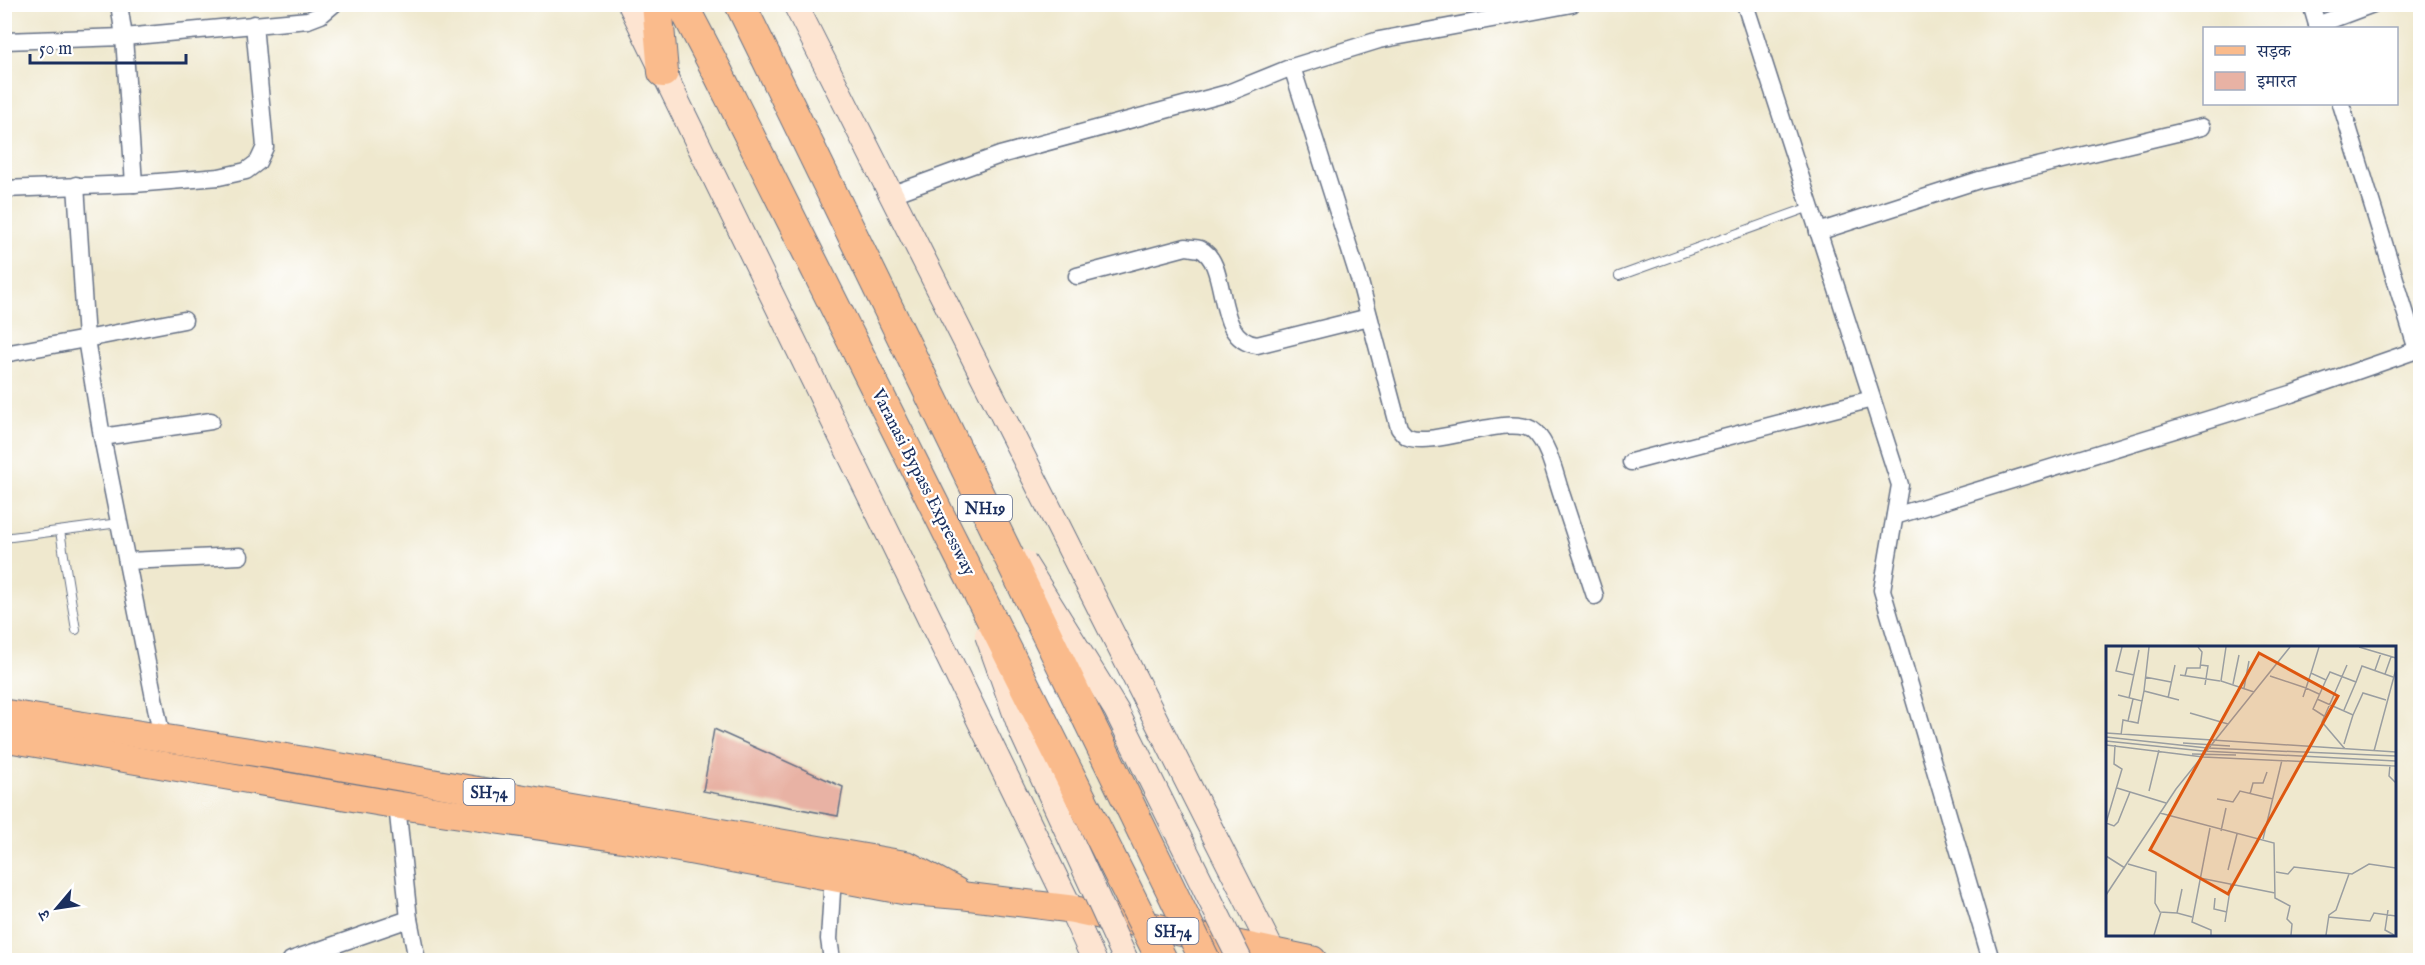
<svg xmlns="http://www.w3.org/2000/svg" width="2425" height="965" font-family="'IM FELL English','Noto Serif Devanagari',serif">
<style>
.building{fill:#e8b2a4}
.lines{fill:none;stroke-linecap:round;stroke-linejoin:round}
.lane-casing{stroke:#657085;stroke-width:10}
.street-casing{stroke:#657085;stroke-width:19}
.secondary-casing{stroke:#657085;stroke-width:26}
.primary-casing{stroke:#657085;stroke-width:29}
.highway-casing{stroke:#657085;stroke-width:32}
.lane{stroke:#fff;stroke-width:8}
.street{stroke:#fff;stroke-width:16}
.secondary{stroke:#fde4d1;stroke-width:24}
.primary{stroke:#fabb8c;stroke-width:27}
.highway{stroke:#fabb8c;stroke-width:30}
.secondary-bridge-casing{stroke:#657085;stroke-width:26;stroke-linecap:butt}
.highway-bridge-casing{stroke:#657085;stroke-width:32;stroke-linecap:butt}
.secondary-bridge{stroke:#fde4d1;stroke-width:24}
.highway-bridge{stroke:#fabb8c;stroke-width:30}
.labels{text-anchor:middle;stroke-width:4.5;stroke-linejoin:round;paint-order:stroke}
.shield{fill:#fff;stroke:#5f6d8e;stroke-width:1.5}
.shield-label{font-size:16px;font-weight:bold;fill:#1b2f5e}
.street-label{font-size:18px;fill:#1b2f5e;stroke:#fff}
.inset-road{fill:none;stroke:#9a9ea1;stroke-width:1.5}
.view{fill:#de5710;fill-opacity:0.15;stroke:#de5710;stroke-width:3}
.inset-edge{fill:none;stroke:#1b2f5e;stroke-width:3}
</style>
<rect width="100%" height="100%" fill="#fff"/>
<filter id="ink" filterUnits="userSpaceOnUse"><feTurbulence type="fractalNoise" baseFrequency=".0167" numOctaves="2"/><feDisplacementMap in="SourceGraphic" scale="12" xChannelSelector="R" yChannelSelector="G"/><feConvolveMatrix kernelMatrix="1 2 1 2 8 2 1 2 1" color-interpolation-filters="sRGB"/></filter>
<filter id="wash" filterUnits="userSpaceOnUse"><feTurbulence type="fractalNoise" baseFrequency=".008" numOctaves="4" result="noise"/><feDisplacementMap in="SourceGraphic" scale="24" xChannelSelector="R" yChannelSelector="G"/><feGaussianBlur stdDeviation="1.35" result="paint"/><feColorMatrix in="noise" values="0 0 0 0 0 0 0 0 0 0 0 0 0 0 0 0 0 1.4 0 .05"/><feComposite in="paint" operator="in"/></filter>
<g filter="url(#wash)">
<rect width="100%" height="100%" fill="#efe8ce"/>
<g id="blocks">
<!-- building -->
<path class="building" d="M714 729 843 787 838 816 703 791Z"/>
</g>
</g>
<g filter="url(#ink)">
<use href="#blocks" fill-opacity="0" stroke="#657085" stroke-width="1.5"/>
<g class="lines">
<!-- lane casing -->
<g class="lane-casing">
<g id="lane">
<path d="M1619 276 1810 207"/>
<path d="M60 531 76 630"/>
<path d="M4 538 119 523"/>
</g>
</g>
<!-- street casing -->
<g class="street-casing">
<g id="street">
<path d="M119 4 124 37 134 184"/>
<path d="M1745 4 1900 485 1882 590 1991 960"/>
<path d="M2311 4 2318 28"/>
<path d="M2317 25 2373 4"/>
<path d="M4 41 124 37 308 20 321 15 334 4"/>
<path d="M1292 67 1360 282 1399 428C1402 432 1404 435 1408 437 1436 448 1513 411 1535 432 1550 447 1555 476 1562 496 1573 529 1584 563 1595 596"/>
<path d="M2341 104 2417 350"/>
<path d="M76 185 86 339 184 320"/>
<path d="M4 189 134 184 219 177 246 171 258 162 265 147 254 24"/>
<path d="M890 195 1000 155 1228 93 1292 67 1379 40 1572 4"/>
<path d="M1818 232 1979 180 2202 127"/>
<path d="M1077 276 1186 247C1191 248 1196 248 1200 249 1231 263 1212 340 1257 345L1369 317"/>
<path d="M4 354 86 339 102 437 162 738"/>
<path d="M102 437 211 421"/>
<path d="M1631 462 1872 399"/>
<path d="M1895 516 2291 394 2420 349"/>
<path d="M127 561 240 556"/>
<path d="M397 805 409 919 417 960"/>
<path d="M291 960 409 919"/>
<path d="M832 960 829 939 833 876"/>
</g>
</g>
<!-- secondary casing -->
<g class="secondary-casing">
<g id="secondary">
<path d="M630 4 1071 909 1094 960"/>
<path d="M795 4 1277 960"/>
</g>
</g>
<!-- primary casing -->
<g class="primary-casing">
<g id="primary">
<path d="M4 713 284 757 908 865 956 891"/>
<path d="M4 738 397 805 639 841 905 891 965 896 1071 909 1313 960"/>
</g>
</g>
<!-- highway casing -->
<g class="highway-casing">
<g id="highway">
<path d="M657 4 663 72"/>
<path d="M682 4 717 71"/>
<path d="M740 4 765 55"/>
</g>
</g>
<!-- lane -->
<use href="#lane" class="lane"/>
<!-- street -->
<use href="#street" class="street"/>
<!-- secondary -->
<use href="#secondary" class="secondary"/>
<!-- primary -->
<use href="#primary" class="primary"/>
<!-- highway -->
<use href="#highway" class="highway"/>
<!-- secondary-bridge casing -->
<g class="secondary-bridge-casing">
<g id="secondary-bridge">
<path d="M1024 562 1116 710 1240 960"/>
<path d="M987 635 1022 733 1126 960"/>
</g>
</g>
<!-- highway-bridge casing -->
<g class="highway-bridge-casing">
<g id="highway-bridge">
<path d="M765 55 1205 960"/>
<path d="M717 71 1162 960"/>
</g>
</g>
<!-- secondary-bridge -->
<use href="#secondary-bridge" class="secondary-bridge"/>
<!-- highway-bridge -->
<use href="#highway-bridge" class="highway-bridge"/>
</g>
</g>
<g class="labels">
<!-- shield labels -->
<g class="shield">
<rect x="958" y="495" width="54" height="26" rx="4.5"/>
<rect x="463.5" y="779" width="51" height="26" rx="4.5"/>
<rect x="1147.5" y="918" width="51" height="26" rx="4.5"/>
</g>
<g class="shield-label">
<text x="985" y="514">NH19</text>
<text x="489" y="798">SH74</text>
<text x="1173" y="937">SH74</text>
</g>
<!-- street labels -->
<g class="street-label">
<text transform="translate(924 482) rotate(63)" y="6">Varanasi Bypass Expressway</text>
</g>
</g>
<!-- overview -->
<g transform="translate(2106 646)">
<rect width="290" height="290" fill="#efe8ce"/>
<path class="inset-road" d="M16 1 10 25 28 29M120 1 115 35 148 46M253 1 290 12M95 19 102 20 99 39M269 24 275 7M205 27 213 1M279 28 285 11M74 29 114 35M79 30 81 22H94L96 6 92 1M164 30 200 42 205 27 220 34 224 26 250 36 256 20 287 31M39 31 65 36M127 38 133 9M138 42 143 15M38 45 43 1M12 49 36 55 32 77 17 74 15 89M197 51 200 42 213 48M23 52 33 4M62 52 69 19M211 53 247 69 257 47 280 54M36 55 38 45 73 54M238 64 250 36M84 67 122 78M218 70 207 63 220 34M22 75 27 53M0 87 290 106M0 91 101 102 290 110M0 95 97 105 290 115M77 97 124 100M238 98 247 69M0 99 97 111 290 120M9 99 8 118 16 123 0 177 8 180 12 176 24 146M239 103 216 76 241 19M268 105 290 23M86 108 130 109M284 119 283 130 290 137M11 142 60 157M43 145 53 104M144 148 147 137H157L161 126M111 153 127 156 134 145 167 153M54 167 168 197 169 252 184 260 181 273 186 278 185 289M104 182 86 276 105 284V289M115 185 120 162M157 193 176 114M0 210 19 222M22 218 50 226 49 257 54 266 71 267M122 224 131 188M170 226 182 228 188 221 246 228 263 218 290 222M94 232 169 247M76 243 71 267 86 271M0 249 70 143 184 1M109 252 108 263 121 266M282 264 279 284 288 289M222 271 264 275 268 267 290 270M119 276 125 238M48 289 55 266M220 289 223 269 230 264 243 228"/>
<path class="view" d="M153 7 232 50 122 248 44 204Z"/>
<rect width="290" height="290" class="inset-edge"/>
</g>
<!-- margin -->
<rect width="2425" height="965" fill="none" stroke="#fff" stroke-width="24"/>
<!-- legend -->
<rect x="2203" y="27" width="195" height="78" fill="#ffffff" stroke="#a4acbf" stroke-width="1.5"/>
<rect x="2215" y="46" width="30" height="9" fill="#fabb8c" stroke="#a4acbf" stroke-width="1.5"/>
<text x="2257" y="57" font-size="18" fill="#1b2f5e">सड़क</text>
<rect x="2215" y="72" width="30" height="18" fill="#e8b2a4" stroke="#a4acbf" stroke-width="1.5"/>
<text x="2257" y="87" font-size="18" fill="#1b2f5e">इमारत</text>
<!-- north arrow -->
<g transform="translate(57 908) rotate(241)" stroke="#ffffff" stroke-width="4.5" paint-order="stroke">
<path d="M0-4.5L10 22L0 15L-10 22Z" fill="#1b2f5e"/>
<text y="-9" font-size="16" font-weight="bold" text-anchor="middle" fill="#1b2f5e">उ</text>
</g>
<!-- scale -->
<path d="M30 54v9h156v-9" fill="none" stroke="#1b2f5e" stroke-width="3"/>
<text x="39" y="54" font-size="18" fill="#1b2f5e" stroke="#ffffff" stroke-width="4.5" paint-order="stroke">50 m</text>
</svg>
